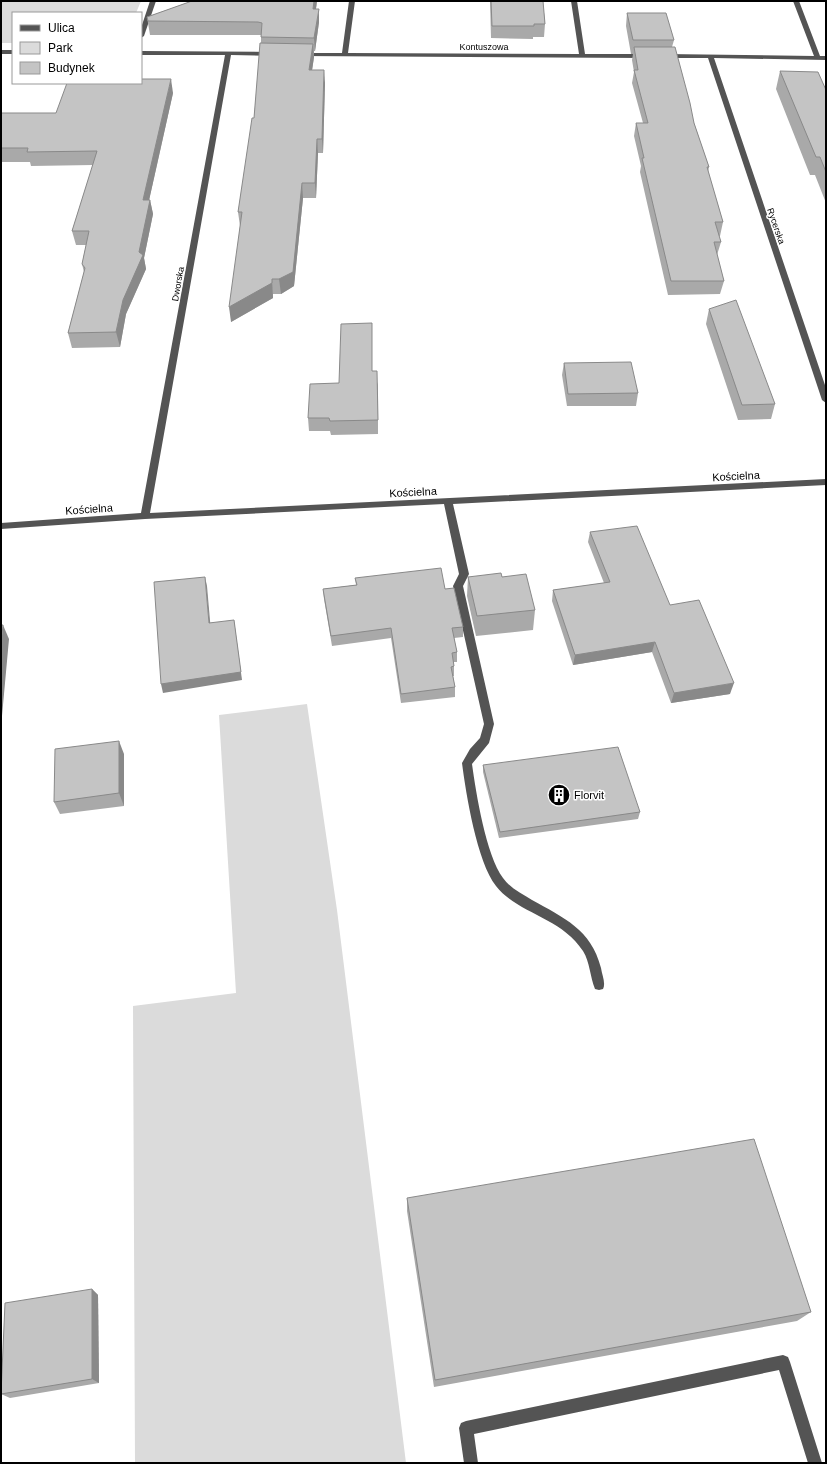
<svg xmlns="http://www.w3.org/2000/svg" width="827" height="1464" font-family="Arial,sans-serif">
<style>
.green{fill:#dbdbdb}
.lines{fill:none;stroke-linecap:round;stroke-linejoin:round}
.minor{fill:#545454;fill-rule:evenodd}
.wall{fill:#a9a9a9}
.shaded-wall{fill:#898989}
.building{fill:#c4c4c4;stroke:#898989}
.labels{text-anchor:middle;stroke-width:3;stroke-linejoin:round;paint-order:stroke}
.far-street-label{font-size:9px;fill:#000;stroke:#fff}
.street-label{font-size:11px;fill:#000;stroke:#fff}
.poi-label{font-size:11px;fill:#000;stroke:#fff;text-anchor:start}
</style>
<rect width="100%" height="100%" fill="#fff"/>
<!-- green -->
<g class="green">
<path d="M1 1H141L136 13H13V43H1Z"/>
<path d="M307 704 337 910 406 1463H135L133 1006 236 993 219 715Z"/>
</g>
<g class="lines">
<!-- minor -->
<g class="minor">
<path d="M150 1H156L144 36 141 38V28Z"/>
<path d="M349 1H355L348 53 579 54 571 1H577L585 54H645L648 56 645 58 299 56 298 55 301 53H342Z"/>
<path d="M793 1H799L820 56H826V60L714 58 826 388V403L822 400 708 58H665L662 56 665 54 814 56Z"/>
<rect x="1" y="50" width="12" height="4"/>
<path d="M141 51 273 52 276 54 273 56 231 55 150 513 826 479V485L453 504 469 574 463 586 494 724 489 743 472 764C476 793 486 855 503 878 510 888 522 894 532 900 564 918 591 929 601 968 602 975 606 983 603 989L599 990 595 989C590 977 590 962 583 951 561 917 518 914 496 886 477 862 466 794 462 763L470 749 480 738 484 724 453 586 459 574 444 504 145 519 1 529V523L141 513 225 55H141Z"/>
<path d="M783 1355 788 1357 790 1362 822 1463H808L779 1370 474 1434 478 1463H464L459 1428 461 1423 466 1421Z"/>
</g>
</g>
<!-- wall -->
<g class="wall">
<path d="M192 1H317L316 9 319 22 315 51H314V57L312 70 325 83 323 153H318L316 198H303L294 286 281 294H273V298L231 322 240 226 238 212 254 118 261 43V35H150L147 17Z"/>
<path d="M490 1H543L545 24 544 37H533V39L491 38Z"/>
<path d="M627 13 674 40 672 47 694 123 709 167 708 172 723 222 720 236H719L721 242 717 255 724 281 720 294 668 295 640 172 641 166 634 136 636 123H643L632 83 634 72 632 60 633 54H631L626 26Z"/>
<path d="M780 71 826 90V203L815 175H810L776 89Z"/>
<path d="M173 93 149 200H150L153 214 144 258 146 269 126 314 120 347 72 348 68 333 84 272 82 264 86 245H76L72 231 93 165 31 166 30 162H1V113H56Z"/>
<path d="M709 309 775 404 771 419 738 420 706 324Z"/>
<path d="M564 363 638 393 636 406H567L562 375Z"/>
<path d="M373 371 378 385V434L331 435 330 431H309L308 418 339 383Z"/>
<path d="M590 532 730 694 671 703 652 652 573 665 552 601 553 590 604 583 588 542Z"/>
<path d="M468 577H502L535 610 533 630 476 636 467 596Z"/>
<path d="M355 578 445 589 463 627V637L454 638 457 652V662H453L454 666V676H453L455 687V697L401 703 391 638 332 646 324 599 323 589 356 585Z"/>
<path d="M124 754V806L60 814 54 802Z"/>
<path d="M483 765 640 812 638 819 499 838 483 772Z"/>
<path d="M407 1198 811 1312 797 1321 434 1387 407 1211Z"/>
<path d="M92 1289 98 1295 99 1383 10 1398 1 1394Z"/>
</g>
<!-- shaded-wall -->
<g class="shaded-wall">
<path d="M314 1H317L314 22 313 9Z"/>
<path d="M319 9V22L315 51 314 38Z"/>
<path d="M313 44 314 57 310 84 309 70Z"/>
<path d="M324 70 325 83 323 153 322 139Z"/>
<path d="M171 79 173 93 146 214 143 200Z"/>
<path d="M317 139 318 153 316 198 315 183Z"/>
<path d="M302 183 303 198 294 286 281 294 279 279Z"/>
<path d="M150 200 153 214 144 258 146 269 126 314 120 347 116 332 123 300Z"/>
<path d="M272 279 273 298 231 322 229 307Z"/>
<path d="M205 577 207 586 211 632 209 623Z"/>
<path d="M234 620 242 680 163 693 161 684Z"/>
<path d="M3 625 9 639 1 727V645Z"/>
<path d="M655 642 652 652 573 665 575 655Z"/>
<path d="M734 683 730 694 671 703 674 693Z"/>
<path d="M119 741 124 754V806L119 793Z"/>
<path d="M92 1289 98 1295 99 1383 92 1379Z"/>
</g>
<!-- building -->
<g class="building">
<path d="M192 1H314L313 9H319L314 38 261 37 262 23 258 22 148 21 147 17Z"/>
<path d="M491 1H543L545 24H534V26H492Z"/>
<path d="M627 13H666L674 40H633Z"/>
<path d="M260 43 313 44 309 70H324L322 139H317L315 183H302L293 272 279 279H272V283L229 307 242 212H238L252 118H254Z"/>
<path d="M634 47H675L690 103 694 123 709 167H707L723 222H715L721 242H714L724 281H671L642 158H644L636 123H648L634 70H638Z"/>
<path d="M780 71 818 72 826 90V172L820 157H816Z"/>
<path d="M141 79H171L143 200H150L139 252 143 255 123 300 116 332 68 333 85 268 82 264 89 231H72L97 151 27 152 28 148H1V113H56L67 83H141Z"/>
<path d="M736 300 775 404 742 405 709 309Z"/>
<path d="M372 323V371H377L378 420 330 421 329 418H308L310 384 339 383 341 324Z"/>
<path d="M631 362 638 393 568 394 564 363Z"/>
<path d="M637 526 670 605 699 600 734 683 674 693 655 642 575 655 553 590 610 582 590 532Z"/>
<path d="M441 568 445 589 454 588 463 627 452 628 457 652 452 653 454 666 451 667 455 687 401 694 391 628 331 636 323 589 357 585 355 578Z"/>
<path d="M501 573 502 577 526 574 535 610 477 616 468 577Z"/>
<path d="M205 577 209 623 234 620 241 672 161 684 154 582Z"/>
<path d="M1 625H3L1 645Z"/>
<path d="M119 741V793L54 802 55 749Z"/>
<path d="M618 747 640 812 500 832 483 765Z"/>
<path d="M754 1139 811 1312 435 1380 407 1198Z"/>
<path d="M92 1289V1379L1 1394 5 1303Z"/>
</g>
<!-- icons -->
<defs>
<g id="building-disc" transform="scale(1.15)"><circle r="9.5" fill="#000" stroke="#fff"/><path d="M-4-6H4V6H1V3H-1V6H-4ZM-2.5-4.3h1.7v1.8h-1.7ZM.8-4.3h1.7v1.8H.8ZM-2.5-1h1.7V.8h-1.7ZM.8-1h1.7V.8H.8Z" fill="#fff"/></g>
</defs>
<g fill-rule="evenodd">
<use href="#building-disc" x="559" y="795"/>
</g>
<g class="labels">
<!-- far-street labels -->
<g class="far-street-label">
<text x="484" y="50">Kontuszowa</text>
<text transform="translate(776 226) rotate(71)" y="3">Rycerska</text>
<text transform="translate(178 284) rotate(-80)" y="3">Dworska</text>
</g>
<!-- street labels -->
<g class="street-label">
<text transform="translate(736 476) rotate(-3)" y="4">Kościelna</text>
<text transform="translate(413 492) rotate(-3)" y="4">Kościelna</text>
<text transform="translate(89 509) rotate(-4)" y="4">Kościelna</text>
</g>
<!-- poi labels -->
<g class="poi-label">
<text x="574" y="799">Florvit</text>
</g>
</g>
<!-- border -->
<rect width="827" height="1464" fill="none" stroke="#000000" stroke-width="4"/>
<!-- legend -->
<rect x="12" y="12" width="130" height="72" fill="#ffffff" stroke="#999999"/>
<rect x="20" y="25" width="20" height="6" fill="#545454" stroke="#999999"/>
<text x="48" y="32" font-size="12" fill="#000000">Ulica</text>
<rect x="20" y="42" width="20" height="12" fill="#dbdbdb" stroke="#999999"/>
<text x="48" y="52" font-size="12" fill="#000000">Park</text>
<rect x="20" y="62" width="20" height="12" fill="#c4c4c4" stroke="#999999"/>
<text x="48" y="72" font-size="12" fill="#000000">Budynek</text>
</svg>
